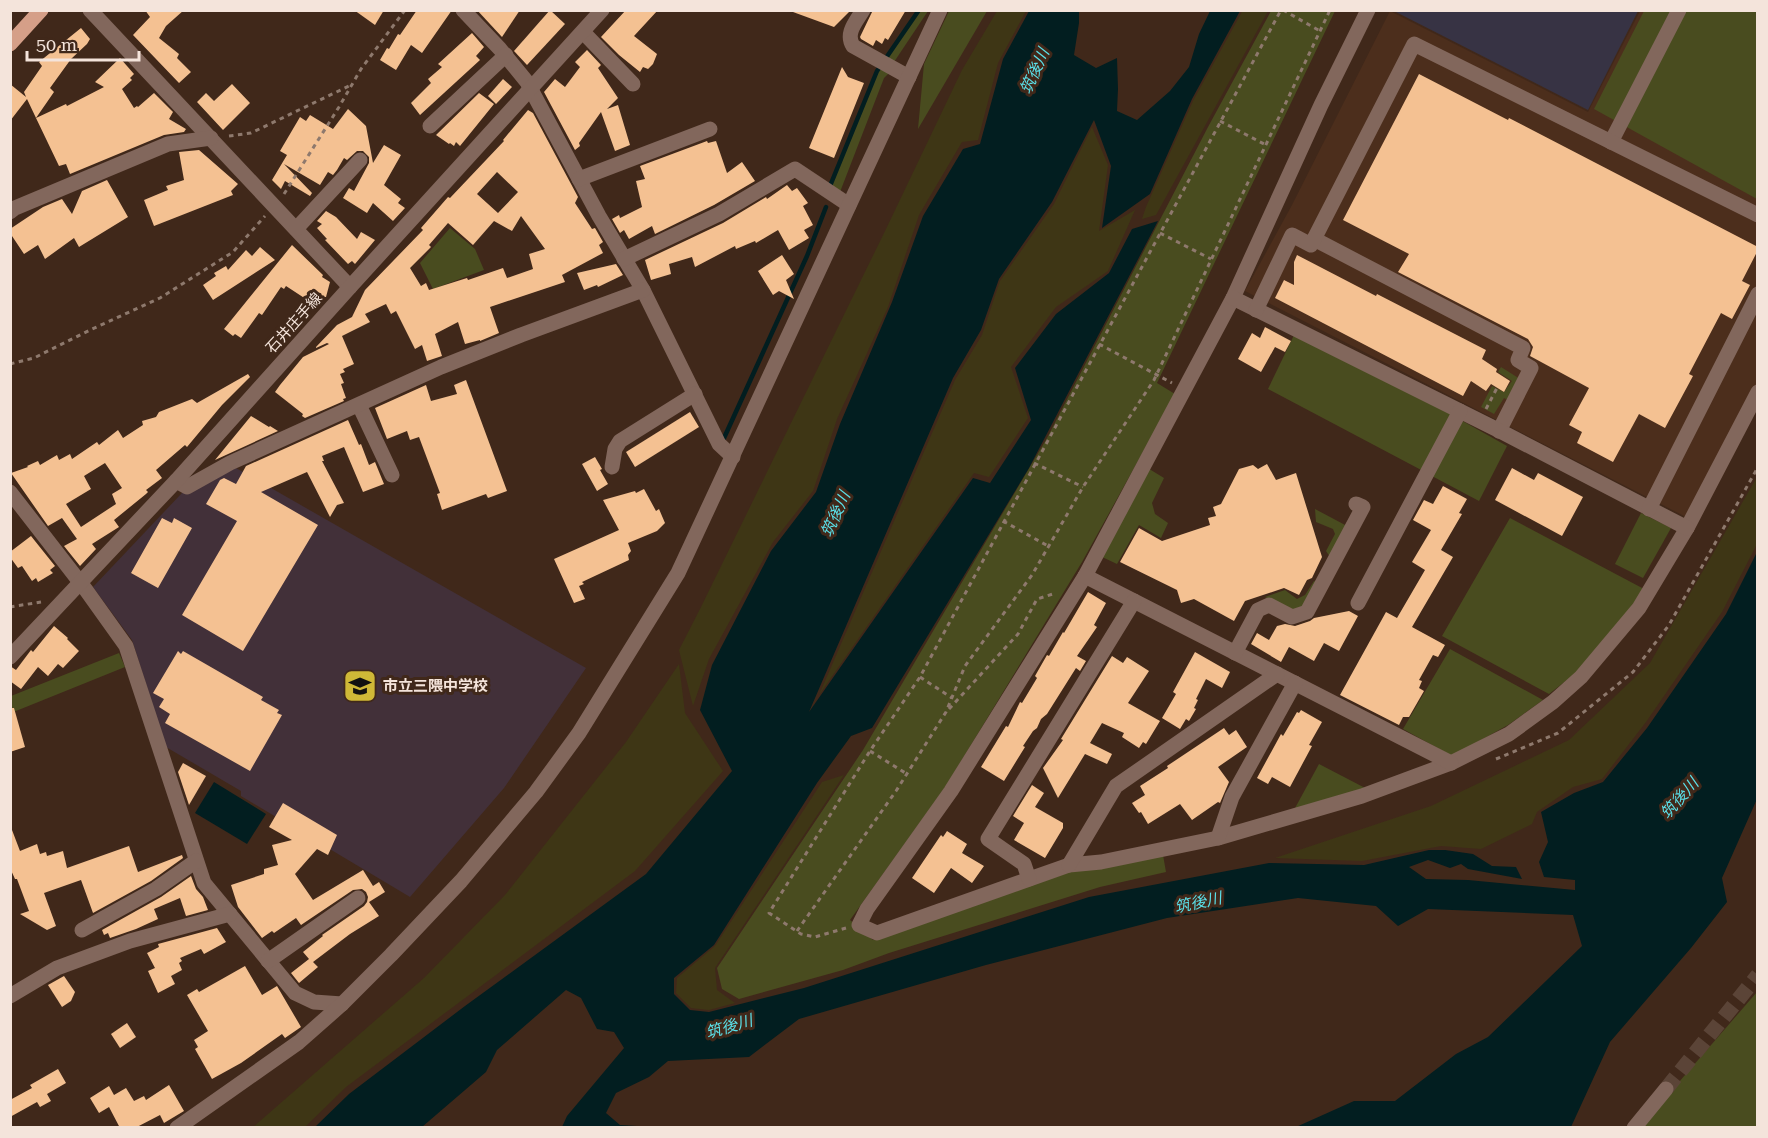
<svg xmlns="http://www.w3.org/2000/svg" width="1768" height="1138" font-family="'Roboto Serif','Noto Sans JP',serif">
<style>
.commercial{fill:#373344}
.built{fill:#4c2e1c}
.education{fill:#423039}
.green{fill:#494c1f}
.sand{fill:#3e3615}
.water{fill:#021e20}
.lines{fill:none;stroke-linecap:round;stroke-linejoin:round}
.stream{stroke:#021e20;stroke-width:4.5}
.building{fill:#f4c192;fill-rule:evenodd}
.minor-tunnel{stroke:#5b4437;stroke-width:15;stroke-dasharray:15 8;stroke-linecap:butt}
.path{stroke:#8e796d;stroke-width:3;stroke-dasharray:4.5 4.5;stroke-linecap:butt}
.minor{stroke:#82675c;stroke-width:15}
.major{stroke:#d59f88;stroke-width:15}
.labels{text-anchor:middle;stroke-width:6;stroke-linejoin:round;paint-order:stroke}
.street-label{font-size:15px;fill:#f4e4db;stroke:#40281a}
.poi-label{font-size:15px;font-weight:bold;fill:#f4e4db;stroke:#40281a;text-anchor:start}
.water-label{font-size:16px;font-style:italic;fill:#5adfe8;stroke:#40281a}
</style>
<rect width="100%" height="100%" fill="#40281a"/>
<!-- commercial -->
<path class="commercial" d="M1394 11H1638L1588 110Z"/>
<!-- built -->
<path class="built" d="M1390 11 1588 112 1640 11H1757V383L1686 517 1245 291 1292 205Z"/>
<!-- education -->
<path class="education" d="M236 468 586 668 504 788 410 897 241 796V791L166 747 132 640 93 587 182 493Z"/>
<!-- green -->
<g class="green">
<path d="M920 11H928L894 62 887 58Z"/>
<path d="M949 11H987L918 129 924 64Z"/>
<path d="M1271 11H1335L1157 383 1175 394 1082 562 946 786 850 920 873 940 1075 869 1163 855 1166 872 1100 887 889 953 843 970 739 999 722 989 717 968 863 750 1047 438 1208 127Z"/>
<path d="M1644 11H1757V199L1594 109Z"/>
<path d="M882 67 891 71 884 78 840 192 831 187 878 71Z"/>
<path d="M450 228 475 249 484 270 433 289 420 263Z"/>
<path d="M1295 333 1454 411 1425 472 1268 389Z"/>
<path d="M1501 367 1520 379 1508 400 1504 398 1494 414 1481 407 1492 386 1504 392 1512 381 1498 372Z"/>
<path d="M1459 419 1507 446 1479 501 1430 475Z"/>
<path d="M1146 467 1164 478 1152 503 1155 514 1168 523 1161 538 1139 525 1117 564 1100 556Z"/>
<path d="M1315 509 1347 526 1330 557 1326 551 1335 534 1333 529 1316 522Z"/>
<path d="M1641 513 1671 528 1643 578 1615 564Z"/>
<path d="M1510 518 1644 589 1614 630 1576 673 1549 694 1442 636Z"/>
<path d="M1314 581 1318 583 1305 606 1290 611 1265 597 1285 590 1297 599 1305 595Z"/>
<path d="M1450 649 1543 700 1508 725 1452 756 1403 729Z"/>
<path d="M119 653 125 667 11 713V696Z"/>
<path d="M1319 764 1369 790 1294 810Z"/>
<path d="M1757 992V1127H1640Z"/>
</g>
<!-- sand -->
<g class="sand">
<path d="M1243 10 1268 11 1156 215 1142 219 1146 207 1193 101Z"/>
<path d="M997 11H1026L998 63 978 140 962 142 919 215 888 307 837 419 813 491 773 542 709 659 693 706 679 650 701 607 886 229 962 70Z"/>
<path d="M1092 127 1108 165 1099 231 1135 210 1108 271 1056 307 1011 367 1028 418 989 477 974 473 819 695 955 380 982 335 1000 281 1054 204Z"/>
<path d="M1757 477V544L1722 612 1646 722 1602 779 1573 787 1537 812 1532 824 1481 849 1441 846 1362 861 1275 858 1431 806 1569 740 1650 663Z"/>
<path d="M679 664 685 713 723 771 635 871 346 1087 305 1127H253L424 978 505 895 626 742Z"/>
<path d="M844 775 715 968 717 990 735 1003 709 1010 691 1008 676 993 677 978 715 946 822 782Z"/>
</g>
<!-- water -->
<g class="water">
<path d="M1029 11H1079V23L1074 55 1096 68 1117 58 1118 89 1117 111 1137 120 1170 91 1189 67 1199 34 1210 11H1240L1192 99 1150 194 1102 228 1111 166 1094 120 1052 202 999 279 981 330 953 378 809 712 973 478 990 483 1031 420 1015 368 1056 314 1109 273 1132 229 1158 221 1029 468 872 728 851 736 817 783 714 945 674 978V994L690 1010 709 1012 804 988 1089 897 1269 863 1364 865 1429 850H1445L1473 854 1492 866 1516 867 1522 879 1468 869 1461 864 1450 868 1428 860 1409 867 1426 879 1468 880 1575 890V880L1544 877 1539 862 1548 842 1541 812 1574 793 1603 782 1647 728 1726 614 1757 552V799L1722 878 1727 902 1691 948 1610 1042 1571 1127H1296L1354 1101H1395L1456 1054 1488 1037 1582 946 1573 915 1428 909 1398 926 1376 906 1298 898 1167 918 986 965 799 1019 749 1057 668 1061 649 1077 616 1093 606 1113 620 1125 637 1126 636 1127H562L567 1116 624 1048 614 1032 597 1029 581 998 566 990 497 1050 486 1072 422 1127H315L349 1094 465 1006 646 874 732 771 700 710 712 665 771 551 816 492 840 424 892 302 923 216 963 149 980 144 1003 59Z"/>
<path d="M214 782 266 814 247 844 195 813Z"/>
</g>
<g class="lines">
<!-- stream -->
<g class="stream">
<path d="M830 186 877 71 919 10"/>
<path d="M724 438 807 256 826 207"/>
</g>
</g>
<!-- building -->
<g class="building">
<path d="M145 10H184L166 26 159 38 179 54 177 58 191 72 179 83 133 35 150 17Z"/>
<path d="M354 10H384L375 25Z"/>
<path d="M417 10H452L422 53 411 45 396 70 380 60 387 48 389 49 398 34 400 35Z"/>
<path d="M477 10H520L502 37Z"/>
<path d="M550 10 565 24 527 65 514 51Z"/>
<path d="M626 10H658L634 36 657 54 653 64 648 69 643 67 640 72 619 55 601 37Z"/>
<path d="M793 10H851L834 27 793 12Z"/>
<path d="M873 10H906L888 40 885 38 882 44 876 40 873 46 861 39 860 37Z"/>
<path d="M81 28 90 39 87 44 71 59 50 88 54 92 36 118 27 99 10 121V84L26 97 24 92 42 66 39 62Z"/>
<path d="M472 33 484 47 476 56 480 60 420 115 411 103 431 83 428 79 442 67 438 64Z"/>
<path d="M587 50 601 65 598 68 618 98 607 109 618 105 630 145 615 151 601 112 579 143 580 146 575 150 544 92 555 79 565 87 580 67 575 62Z"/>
<path d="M120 58 134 74 130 78 132 80 122 89 134 108 137 106 138 107 154 93 173 112 169 119 186 129 184 132 164 135 70 174 66 164 59 166 36 118 66 104 67 106 104 87 95 82Z"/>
<path d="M842 67 848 77 864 83 834 158 809 148Z"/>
<path d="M1419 74 1508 120 1509 118 1758 247V250L1742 281 1750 285 1732 319 1721 313 1689 374 1693 376 1665 428 1639 414 1613 462 1577 443 1582 432 1569 425 1589 388 1530 356 1533 347 1528 339 1398 272 1409 254 1343 220Z"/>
<path d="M503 79 512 87 496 104 488 96Z"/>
<path d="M232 84 250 103 223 130 197 102 206 93 214 101Z"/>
<path d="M479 93 494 104 460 146 456 142 454 146 450 143 449 144 436 135Z"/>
<path d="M348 109 366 126 373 163 384 145 401 155 384 185 401 199 398 203 405 208 393 221 373 203 367 213 343 198 349 188 354 191 369 163V157L363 151H357L347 160 344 158 337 170 333 175 328 172 320 185 284 164 312 193 310 196 285 181 281 189 272 180 287 155 280 151 300 117 306 121 310 115 333 129Z"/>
<path d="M528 110 533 113 578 197 575 203 592 229 595 228 603 242 599 245 603 253 562 275 565 282 490 307 499 333 480 341V340L465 344 458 322 435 334 442 356 427 361 422 345 415 349 396 311 391 314 386 304 365 314 370 322 342 336 354 364 343 369 345 372 340 374 344 383 341 384 346 398 343 399 344 401 305 418 302 416 303 414 275 392 280 385 303 357 329 344 327 343 316 348V347L337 325 352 317 365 290 423 230 421 228 448 197 450 198 504 141 503 140ZM497 172 518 192 498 213 477 194ZM521 216 545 249 529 254 533 269 507 278 503 268 468 280 467 278 429 290 426 283 421 286 410 268 431 247 429 245 448 223 473 245 494 221 512 231Z"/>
<path d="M707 141 708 143 716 141 727 173 742 162 755 181 714 205 655 234 652 226 629 239 624 230 620 233 612 219 619 215 620 218 642 207 636 181 645 179 640 166Z"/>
<path d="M199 150 238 184 231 191 233 195 154 226 144 200 168 190 166 186 184 180 179 152Z"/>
<path d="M107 180 128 217 79 247 74 238 45 259 38 245 24 254 10 233V229L43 207 62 199 72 214 82 191Z"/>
<path d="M787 185 792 191 797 188 808 203 803 206 813 225 804 230 809 238 789 250 778 230 756 243 755 241 736 249 735 246 695 267 692 257 669 264 671 274 651 280 645 260 723 223 766 197 767 199Z"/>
<path d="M326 211 336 217 357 239 361 232 375 240 355 264 352 261 348 264 325 240 327 239 317 228 322 224 317 221Z"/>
<path d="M292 245 323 275 322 277 330 282 326 297H324L320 304 317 301 315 305 286 286 284 289 281 287 262 315 259 313 241 338 235 334 233 336 224 329Z"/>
<path d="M260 247 275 260 213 300 203 285 216 276 214 273 226 266 228 270 246 250 252 256Z"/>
<path d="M782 255 794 274 786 280 794 299 779 291 773 295 758 271Z"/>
<path d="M1297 255 1376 296 1377 294 1486 350 1482 359 1497 369 1496 372 1510 381 1504 392 1491 384 1486 391 1471 381 1463 396 1275 298 1284 280 1294 285V262Z"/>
<path d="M616 264 623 275 598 287 597 285 584 290 577 273Z"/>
<path d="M1265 327 1291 341 1285 352 1275 347 1261 372 1238 359 1252 333 1260 338Z"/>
<path d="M248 374 250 377 222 405 187 447 185 445 156 470 162 478 146 490 148 492 146 494 114 520 119 527 92 544 96 549 80 566 64 546 77 539 62 518 48 526 11 473 28 467 27 466 38 461 40 465 57 455 59 460 70 454 72 459 97 442 99 445 118 430 123 438 143 425 142 421 156 417 159 412 192 399 197 403ZM105 463 122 488 112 494 116 504 81 527 66 504 91 489 84 476Z"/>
<path d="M466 380 507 491 488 498 486 494 442 510 437 494 440 493 419 437 410 440 407 431 387 439 375 408 426 385 431 401 457 394 454 385Z"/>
<path d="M690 412 699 427 635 467 626 452Z"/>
<path d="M251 416 269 427 270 426 278 431 215 460Z"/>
<path d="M348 420 359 445 361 444 369 465 375 462 384 484 363 492 344 447 322 456 324 461H322L344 503 337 505 330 517 307 472 261 492 318 525 243 651 182 615 237 521 206 504 220 480 224 478 236 484 246 466Z"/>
<path d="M595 457 602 469 600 470 608 484 597 491 582 464Z"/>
<path d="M1267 464 1276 480 1296 473 1322 557 1312 578 1307 580 1299 595 1284 588 1245 601 1234 621 1194 599 1181 603 1177 590 1120 562 1139 528 1162 541 1210 525 1208 518 1216 516 1213 507 1221 504 1239 469 1253 465 1258 469Z"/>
<path d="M1512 468 1534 480 1538 473 1583 497 1562 536 1495 500Z"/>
<path d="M1443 486 1467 499 1459 513 1462 514 1441 550 1453 557 1412 627 1445 645 1438 657 1433 655 1419 680 1422 681 1419 688 1424 691 1409 717H1403L1399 725 1340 695 1386 612 1397 618 1425 570 1412 562 1431 530 1413 520 1424 500 1433 504Z"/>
<path d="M644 489 656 511 659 509 665 523 657 531 628 543 631 551 628 555 629 560 582 582 584 584 579 586 585 599 574 603 554 559 619 530 603 500 635 491 636 493Z"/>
<path d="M162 518 172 523 174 518 192 528 158 588 131 573Z"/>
<path d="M31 536 55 566 50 570 53 573 38 582 36 578 32 581 22 566 18 568 10 557V552Z"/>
<path d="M1088 592 1106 603 1094 625 1097 627 1077 656 1086 661 1080 671 1076 668 1047 714 1041 719 1037 728 1033 731 1023 746 1025 747 1004 781 981 767 1006 726 1008 727 1020 702 1022 703 1037 678 1035 676 1047 655 1049 656 1063 632 1064 633Z"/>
<path d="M1349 611 1358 616 1339 651 1324 643 1314 661 1289 647 1281 662 1251 644 1257 633 1269 640 1277 626 1285 624 1295 626 1310 621 1314 618Z"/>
<path d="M54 626 68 638 67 639 79 651 63 668 58 664 48 676 38 667 21 689 10 681V666L16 670 31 650 33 652Z"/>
<path d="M178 651 181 654 183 651 263 697 261 700 279 710 277 713 282 715 250 771 165 723 170 714 159 707 164 699 153 693Z"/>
<path d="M1195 652 1230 672 1222 688 1206 679 1196 699 1198 700 1194 708 1196 709 1189 721 1186 719 1180 729 1162 718 1176 694 1173 692Z"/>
<path d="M1112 656 1123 663 1127 657 1149 671 1128 703 1160 721 1146 744 1143 742 1139 748 1122 737 1124 733 1102 723 1090 743 1112 754 1107 764 1085 754 1058 798 1043 768 1063 740 1061 739Z"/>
<path d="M10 708H14L25 747 10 752Z"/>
<path d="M1301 710 1322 722 1309 745 1312 746 1290 787 1272 777 1268 784 1257 778 1281 734 1283 736 1297 712 1299 713Z"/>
<path d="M1224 728 1229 735 1236 730 1247 747 1218 767 1229 782 1220 803 1218 802 1192 820 1180 804 1148 824 1141 812 1139 813 1132 803 1145 795 1140 786 1168 768 1167 766Z"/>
<path d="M183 763 206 776 189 805 178 772Z"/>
<path d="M1032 785 1044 793 1035 807 1063 823V828L1045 858 1014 840 1024 823 1013 816Z"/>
<path d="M283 803 337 835 328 855 317 849 295 874 313 900 363 870 373 886 379 882 385 892 369 902 379 916 350 934 313 962 318 967 299 983 291 973 309 959 303 952 323 936 322 935 364 906 367 902 368 897 366 892 362 889 353 890 301 925 296 918 274 933 272 931 262 938 238 907 231 885 264 874V869L278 865 272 845 292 840 269 827Z"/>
<path d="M10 830H12L20 851 37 844 40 854 46 852 47 856 63 851 67 868 129 846 138 872 182 855 183 858 151 881 93 913 81 880 44 893 56 926 47 930 20 914 29 911 17 879H15L10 868Z"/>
<path d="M947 831 967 844 962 853 984 866 972 883 951 868 934 893 912 878 941 835 943 837Z"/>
<path d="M191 876 196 889 203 897 208 910 186 916 180 898 154 909 158 919 136 929 110 938 108 933 104 935 102 930 161 897Z"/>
<path d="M217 928 226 942 204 954 201 949 180 958 182 961 179 963 182 970 171 976 175 984 158 993 148 971 155 968 147 953 159 947 158 944Z"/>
<path d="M245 966 262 995 277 986 301 1027 285 1038 282 1034 241 1063 212 1079 195 1049 198 1047 194 1040 208 1031 187 995 197 989 199 992Z"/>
<path d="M64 976 75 992 71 1001 62 1007 48 985Z"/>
<path d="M127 1023 136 1037 120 1048 111 1034Z"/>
<path d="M58 1069 66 1083 47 1094 51 1101 40 1107 37 1102 10 1117V1100L32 1088 30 1085Z"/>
<path d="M169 1085 184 1111 164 1123 160 1115 135 1128H120L109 1107 99 1113 90 1098 109 1086 114 1095 126 1088 134 1101 144 1096 146 1100Z"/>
</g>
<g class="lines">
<!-- minor-tunnel -->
<path class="minor-tunnel" d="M1666 1089 1758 975"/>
<!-- path -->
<g class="path">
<path d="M1283 10 1320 31"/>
<path d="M1220 121 1266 145"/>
<path d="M229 136 251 133 349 86"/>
<path d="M284 194 339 107 361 69 405 10"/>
<path d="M1160 233 1211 259"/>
<path d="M1099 344 1172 383"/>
<path d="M10 364 34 358 90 330 160 298 233 252 265 216"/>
<path d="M1486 409 1497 388"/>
<path d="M1034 463 1083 487"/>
<path d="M1003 521 1048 546"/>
<path d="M10 607 41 602"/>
<path d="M920 677 952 698"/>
<path d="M949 709 1018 634 1037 599 1056 593"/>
<path d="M870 751 907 774"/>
<path d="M1496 759 1558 733 1633 672 1669 625 1758 467"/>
<path d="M846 928 815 937 801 934 769 913 870 751 920 677 1281 10"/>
<path d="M797 931 896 791 946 712 965 666 1032 575 1083 487 1154 380 1330 10"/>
</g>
<!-- minor -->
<g class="minor">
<path d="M90 10 350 287"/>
<path d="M463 10 500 49 527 82 599 216 643 290 719 444 733 457"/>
<path d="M863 10C856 22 845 33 853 46L909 77"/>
<path d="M1368 10 1321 105 1233 298 1085 576 951 791 867 909 859 925 877 933 1069 865 1101 862 1218 838 1362 796 1451 763 1509 734 1553 702 1581 677 1639 608 1687 528 1758 392"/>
<path d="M583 32 633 84"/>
<path d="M430 126 506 55"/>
<path d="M1611 142 1679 10"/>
<path d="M579 179 710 129"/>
<path d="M10 212 15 208 168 144 211 138"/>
<path d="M296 229 360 160"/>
<path d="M1314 239 1523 348 1518 360 1531 368 1499 431"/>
<path d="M624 259 719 214 795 169 849 205"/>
<path d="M1233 298 1502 432 1687 528"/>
<path d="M1256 310 1292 235 1311 245 1414 44 1758 215"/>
<path d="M359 405 392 475"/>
<path d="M612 467 615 449 620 441 695 394"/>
<path d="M176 481 187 487 230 463 441 367 521 335 643 290"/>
<path d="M10 492 86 590 126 646 204 883 295 993 314 1002 342 1004"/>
<path d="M1649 509 1758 294"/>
<path d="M1085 576 1451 763"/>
<path d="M1358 603 1460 411"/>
<path d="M1235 653 1258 610 1269 605 1292 617 1307 612 1363 507 1356 504"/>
<path d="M10 657 176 481 350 287 602 10"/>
<path d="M1218 838 1232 797 1295 683"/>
<path d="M1069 865 1116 786 1277 674"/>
<path d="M1029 879 1024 864 988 839 1134 601"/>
<path d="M82 930 156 889 196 861"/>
<path d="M268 961 358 898"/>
<path d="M10 996 57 968 130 941 230 914"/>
<path d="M177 1128 299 1042 342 1004 391 955 461 881 536 792 579 733 678 573 940 10"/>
<path d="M1634 1128 1666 1089"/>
</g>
<!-- major -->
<path class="major" d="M10 44 41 10"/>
</g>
<!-- icons -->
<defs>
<g id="school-square" transform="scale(1.725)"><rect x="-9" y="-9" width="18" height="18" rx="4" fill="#cfb837" stroke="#40281a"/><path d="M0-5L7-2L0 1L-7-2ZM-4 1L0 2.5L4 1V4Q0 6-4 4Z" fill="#111"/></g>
</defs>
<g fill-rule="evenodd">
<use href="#school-square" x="360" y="686"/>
</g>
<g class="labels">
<!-- street labels -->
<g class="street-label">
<text transform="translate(294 323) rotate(-48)" y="5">石井庄手線</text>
</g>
<!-- poi labels -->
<g class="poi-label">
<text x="383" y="691">市立三隈中学校</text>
</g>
<!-- water labels -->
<g class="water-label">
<text transform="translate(1034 71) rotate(-66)" y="6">筑後川</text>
<text transform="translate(835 514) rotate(-66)" y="6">筑後川</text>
<text transform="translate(1679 798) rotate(-49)" y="6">筑後川</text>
<text transform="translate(1198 902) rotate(-12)" y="6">筑後川</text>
<text transform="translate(729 1026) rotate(-16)" y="6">筑後川</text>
</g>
</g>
<!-- border -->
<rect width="1768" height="1138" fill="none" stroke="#f4e4db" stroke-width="24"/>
<!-- scale -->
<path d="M27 51v9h112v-9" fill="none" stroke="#f4e4db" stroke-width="3"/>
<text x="36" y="51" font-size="18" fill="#f4e4db" stroke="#40281a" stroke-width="4.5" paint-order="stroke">50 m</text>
</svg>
